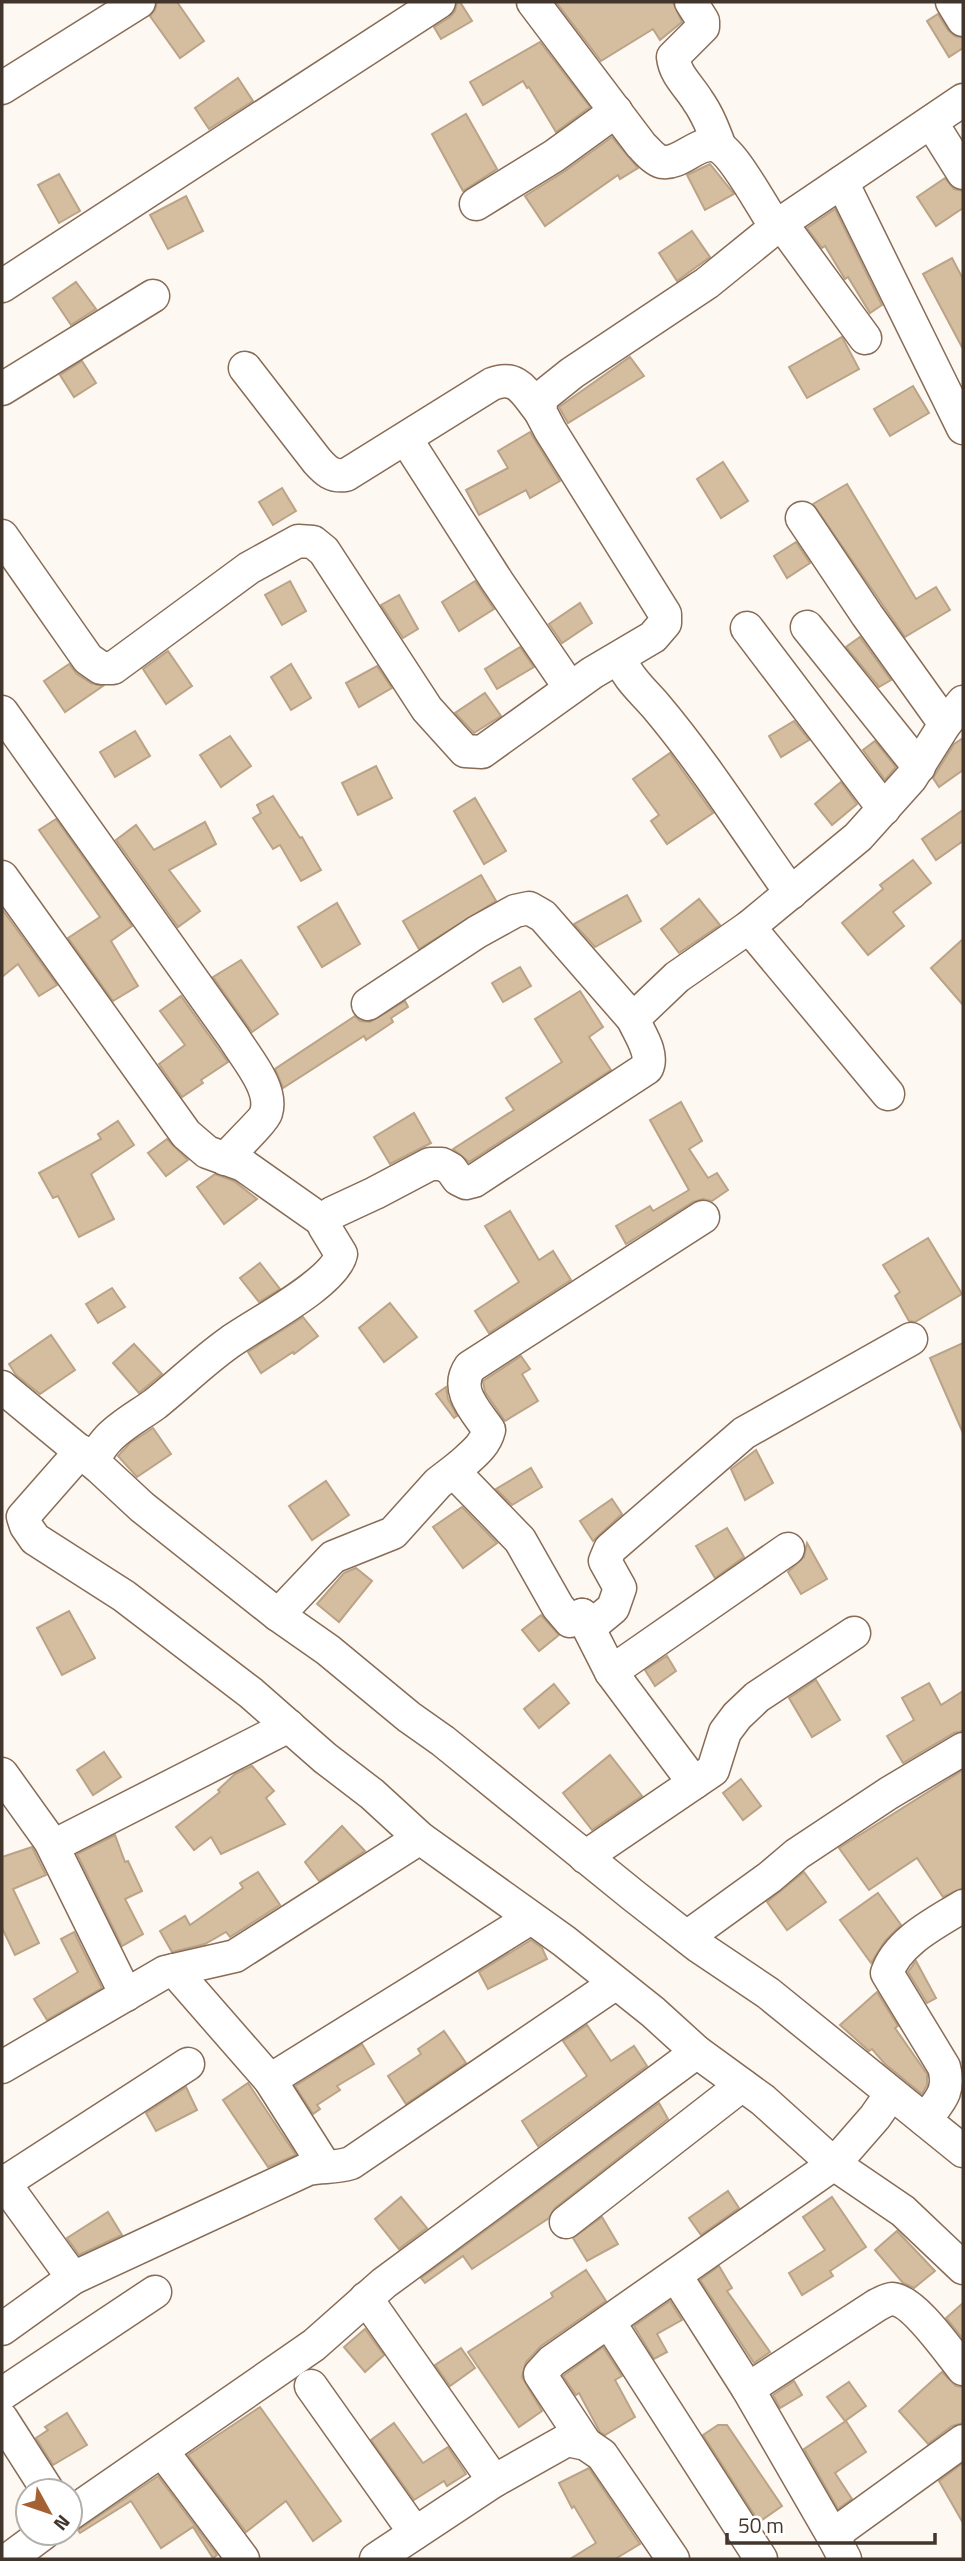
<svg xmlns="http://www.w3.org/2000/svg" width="965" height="2561" font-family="'Titillium Web',sans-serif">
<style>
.building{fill:#d5bd9f;stroke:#baa386;stroke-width:2}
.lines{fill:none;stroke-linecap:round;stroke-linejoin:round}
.minor-casing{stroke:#886c56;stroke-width:35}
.minor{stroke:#fff;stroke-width:32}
</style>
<rect width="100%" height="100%" fill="#fef8f2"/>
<!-- building -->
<g class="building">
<path d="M157 2H177L204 41 180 58 150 16 155 10Z"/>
<path d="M457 2H460L472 21 441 39 434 27 450 17 455 11Z"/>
<path d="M556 2H673L682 22 660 40 653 29 601 61Z"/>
<path d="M938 14 948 30 955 36 963 38V48L949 57 927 21Z"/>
<path d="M540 42 590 107 556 132 529 87 527 88 523 81 483 105 470 82Z"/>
<path d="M238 78 253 101 209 129 195 108Z"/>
<path d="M466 114 497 169 463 191 432 134Z"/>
<path d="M612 137 638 168 620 179 618 175 545 226 525 196 565 171Z"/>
<path d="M710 164 734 194 705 210 687 175Z"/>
<path d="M59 174 80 211 59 223 38 185Z"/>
<path d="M945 178 954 189 963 191V208L936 226 917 197Z"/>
<path d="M186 196 203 231 168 249 150 215Z"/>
<path d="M835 209 882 305 870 313 848 277 845 279 825 246 822 248 807 228Z"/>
<path d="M692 231 710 257 677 281 659 253Z"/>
<path d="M952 258 963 279V349L923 274Z"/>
<path d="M76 282 96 309 71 325 53 298Z"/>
<path d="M842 337 859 369 807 398 789 367Z"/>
<path d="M630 357 644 376 568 423 559 407Z"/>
<path d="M82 361 96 383 74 397 60 375Z"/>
<path d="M913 386 929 413 890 436 874 409Z"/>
<path d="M530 432 560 481 530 498 526 490 479 515 466 490 508 468 498 451Z"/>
<path d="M723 462 748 501 721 518 697 479Z"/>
<path d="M847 484 916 599 936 587 950 610 905 637 813 504Z"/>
<path d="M282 488 296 511 273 525 259 502Z"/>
<path d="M796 542 810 563 787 578 774 556Z"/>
<path d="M290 581 306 611 282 625 265 595Z"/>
<path d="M475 581 494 609 459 631 442 602Z"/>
<path d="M399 595 418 629 403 638 381 605Z"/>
<path d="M580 603 592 623 562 643 549 624Z"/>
<path d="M860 637 891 680 879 687 846 647Z"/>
<path d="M520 647 534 667 497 689 485 669Z"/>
<path d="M168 651 192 686 166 704 143 669Z"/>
<path d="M69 664 77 674 91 683 103 686 65 712 44 681Z"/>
<path d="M291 664 311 698 291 710 271 677Z"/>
<path d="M377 666 392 688 359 707 346 683Z"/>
<path d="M485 693 501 716 474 733 455 713Z"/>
<path d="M794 721 809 740 781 757 769 736Z"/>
<path d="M135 731 150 756 115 777 100 752Z"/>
<path d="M230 736 251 766 221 787 200 755Z"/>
<path d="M963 738V770L939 787 933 778 954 744Z"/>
<path d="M875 741 896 767 885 780 863 750Z"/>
<path d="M670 753 713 813 667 844 651 821 659 815 633 779Z"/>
<path d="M376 766 392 798 358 815 342 783Z"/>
<path d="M841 782 857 804 832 825 815 804Z"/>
<path d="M273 796 300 838 302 837 321 870 301 881 280 845 273 849 253 818 261 813 257 805Z"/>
<path d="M475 798 506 851 484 864 454 811Z"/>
<path d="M963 810V841L936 860 922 839Z"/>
<path d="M56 819 132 926 111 941 138 986 113 1001 68 938 100 917 39 830Z"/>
<path d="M205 822 216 844 169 870 200 911 178 927 116 840 136 825 154 850Z"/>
<path d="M913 860 931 883 893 912 904 926 868 955 842 923 883 889 880 885Z"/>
<path d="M481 875 496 901 419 949 403 921Z"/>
<path d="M627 895 641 921 595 947 574 924Z"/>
<path d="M699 899 720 925 679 953 661 929Z"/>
<path d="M337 903 360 944 322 967 298 927Z"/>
<path d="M2 909 57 985 39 996 18 964 2 977Z"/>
<path d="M963 939V1005L931 968Z"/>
<path d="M241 960 278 1014 252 1032 213 977Z"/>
<path d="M520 967 531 986 503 1002 492 983Z"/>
<path d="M580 991 603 1027 589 1037 611 1070 469 1162 453 1149 514 1110 506 1098 562 1062 535 1019Z"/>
<path d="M181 996 228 1062 201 1080 203 1083 182 1097 159 1064 185 1045 160 1011Z"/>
<path d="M405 1001 408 1007 391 1018 393 1022 366 1040 364 1036 283 1088 275 1069 355 1016 360 1021 370 1022Z"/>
<path d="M681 1102 702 1141 689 1149 708 1178 717 1173 728 1190 712 1201 703 1199 693 1202 626 1244 616 1226 650 1206 653 1211 689 1190 650 1120Z"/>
<path d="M414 1113 431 1143 390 1164 374 1137Z"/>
<path d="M118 1121 134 1145 91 1174 114 1219 79 1237 58 1196 53 1198 39 1173 101 1139 98 1134Z"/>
<path d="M167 1139 188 1160 166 1176 148 1153Z"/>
<path d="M215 1174 234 1181 257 1199 224 1224 197 1187Z"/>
<path d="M510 1211 539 1260 553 1251 571 1280 489 1333 475 1311 519 1282 485 1226Z"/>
<path d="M928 1238 962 1294 915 1322 909 1321 895 1296 900 1292 883 1265Z"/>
<path d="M260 1263 280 1289 259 1302 240 1278Z"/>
<path d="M112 1288 125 1307 98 1323 86 1304Z"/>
<path d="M390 1303 417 1337 384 1362 359 1328Z"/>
<path d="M303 1317 318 1336 294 1354 293 1352 261 1373 248 1352Z"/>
<path d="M51 1335 75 1370 40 1394 16 1375 9 1364Z"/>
<path d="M963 1343V1433L930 1358Z"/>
<path d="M134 1344 162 1374 139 1393 113 1363Z"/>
<path d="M521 1356 530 1369 522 1374 538 1401 505 1421 485 1392 483 1381Z"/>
<path d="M446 1387 448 1399 457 1416 454 1418 436 1394Z"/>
<path d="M153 1428 171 1454 137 1477 118 1456 130 1443Z"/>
<path d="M756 1450 773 1483 745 1500 731 1469Z"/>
<path d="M531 1468 542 1487 512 1505 496 1489Z"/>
<path d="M326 1481 349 1515 312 1540 289 1506Z"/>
<path d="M612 1499 622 1514 593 1541 580 1521Z"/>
<path d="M462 1507 497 1543 463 1568 433 1527Z"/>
<path d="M727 1528 744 1557 715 1578 696 1546Z"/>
<path d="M807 1543 827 1579 801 1594 788 1572 804 1557Z"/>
<path d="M356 1568 372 1581 339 1622 317 1604 344 1573Z"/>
<path d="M69 1611 95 1658 62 1675 37 1628Z"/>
<path d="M541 1615 559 1635 539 1651 522 1630Z"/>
<path d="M667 1656 676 1671 655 1686 645 1670Z"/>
<path d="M816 1680 840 1720 812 1737 789 1698Z"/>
<path d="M929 1683 941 1705 963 1691V1731L954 1733 903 1763 887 1736 914 1720 902 1698Z"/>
<path d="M554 1684 569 1703 539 1728 524 1709Z"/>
<path d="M104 1752 121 1777 93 1795 77 1770Z"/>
<path d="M610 1755 642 1796 592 1830 563 1793Z"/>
<path d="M252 1766 274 1791 266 1798 285 1824 221 1854 211 1837 194 1850 176 1827 220 1792 218 1790 235 1774Z"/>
<path d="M963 1770V1888L943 1897 917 1858 869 1890 839 1848Z"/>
<path d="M741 1779 761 1806 743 1820 723 1793Z"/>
<path d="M342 1826 365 1851 319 1881 305 1862Z"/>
<path d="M115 1835 125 1862 128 1861 142 1891 125 1899 143 1934 122 1946 77 1854Z"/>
<path d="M32 1847 46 1875 13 1889 39 1943 15 1955 2 1928V1857Z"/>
<path d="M258 1872 280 1905 230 1937 226 1932 205 1944 172 1952 160 1931 185 1916 190 1925 243 1888 240 1883Z"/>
<path d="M804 1872 826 1902 787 1930 767 1902Z"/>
<path d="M878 1893 901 1925 885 1941 871 1963 840 1920Z"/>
<path d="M74 1932 102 1988 47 2020 34 1999 78 1972 61 1939Z"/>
<path d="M531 1940 542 1948 547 1959 488 1989 479 1972Z"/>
<path d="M916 1961 936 1998 927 2003 908 1972Z"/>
<path d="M877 1992 898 2026 895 2028 927 2074V2085L922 2094 885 2064 872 2049 869 2051 840 2025Z"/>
<path d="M587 2025 611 2061 634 2046 647 2066 538 2146 522 2121 587 2076 563 2041Z"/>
<path d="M444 2031 466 2063 406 2104 388 2076 421 2054 418 2049Z"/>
<path d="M362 2044 374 2064 337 2086 340 2090 317 2105 320 2109 313 2114 295 2086Z"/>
<path d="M248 2083 296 2155 268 2167 223 2100Z"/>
<path d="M186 2087 197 2110 156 2131 146 2113Z"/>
<path d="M659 2103 668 2119 555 2208 549 2218 472 2269 463 2256 425 2283 421 2278Z"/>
<path d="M728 2191 739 2208 701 2235 689 2218Z"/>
<path d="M401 2197 427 2228 399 2249 375 2219Z"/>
<path d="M832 2197 866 2247 830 2271 833 2276 802 2295 789 2273 825 2250 803 2217Z"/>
<path d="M108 2212 122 2235 79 2255 67 2238Z"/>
<path d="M602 2217 618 2244 587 2261 573 2238Z"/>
<path d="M897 2231 935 2271 914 2288 903 2283 875 2250Z"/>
<path d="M719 2266 732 2288 727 2291 770 2352 754 2363 700 2280Z"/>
<path d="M586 2270 606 2301 541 2346 526 2362 522 2377 542 2411 519 2427 468 2352 553 2297 551 2293Z"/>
<path d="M670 2301 682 2320 657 2334 667 2352 654 2359 634 2326Z"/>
<path d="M963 2303V2339L946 2318Z"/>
<path d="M365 2329 384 2355 365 2372 344 2347Z"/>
<path d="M603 2347 622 2376 615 2380 635 2417 605 2435 600 2432 579 2393 576 2395 563 2376Z"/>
<path d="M461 2348 475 2368 450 2386 435 2365Z"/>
<path d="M942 2372 956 2386 963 2387V2423L952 2426 928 2444 899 2411Z"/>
<path d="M794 2381 802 2395 780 2408 773 2395Z"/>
<path d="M849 2382 866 2406 845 2421 827 2397Z"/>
<path d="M260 2407 341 2521 313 2541 286 2501 246 2532 188 2455Z"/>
<path d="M67 2413 87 2445 53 2465 36 2438 48 2430 45 2427Z"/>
<path d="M846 2421 866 2452 835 2473 852 2499 838 2509 804 2449Z"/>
<path d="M394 2423 423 2463 448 2447 466 2474 447 2486 444 2481 414 2500 371 2440Z"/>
<path d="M718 2425H727L782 2506 759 2522 703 2435Z"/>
<path d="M963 2463V2523L939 2481Z"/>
<path d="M589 2468 640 2544 615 2559H570L596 2543 574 2506 572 2508 559 2483Z"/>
<path d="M158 2476 217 2555 213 2558 193 2527 161 2548 131 2501 80 2533 78 2530Z"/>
</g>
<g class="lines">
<!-- minor casing -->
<g class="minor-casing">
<g id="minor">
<path d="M533 2 641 145C647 151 654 160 662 162 682 165 700 137 719 147 735 155 764 210 776 227"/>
<path d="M691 2 703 21V27L673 57C675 75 689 86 698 101 708 115 714 131 720 147"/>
<path d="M952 2 963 20"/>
<path d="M2 88 139 2"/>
<path d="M931 122 963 173"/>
<path d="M842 182 963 428"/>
<path d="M476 204 554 156 616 111"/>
<path d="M781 223 865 338"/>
<path d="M2 286 439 2"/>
<path d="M245 368 317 461C326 471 332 477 346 475L492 384C518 374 525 393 540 411"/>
<path d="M2 389 153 296"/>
<path d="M406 439 497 581 570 688"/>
<path d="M802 518 867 615 945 724"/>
<path d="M2 536 88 659 101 668H113L249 568 298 541 313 542 324 551 427 709 465 751 482 752 592 673 653 637 665 623V614L550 430 540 411 542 397 572 373 707 283 781 223 963 100"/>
<path d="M807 627 919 767"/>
<path d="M747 628 884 809"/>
<path d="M621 658C624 675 644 692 655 705 705 764 746 830 791 893"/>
<path d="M2 712 234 1038C246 1058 274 1089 266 1113 264 1120 232 1151 225 1159"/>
<path d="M2 877 186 1134 207 1152 243 1165 324 1222"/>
<path d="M749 927 888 1094"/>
<path d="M368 1004 477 932 515 911 529 908 543 916 633 1019"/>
<path d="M2 1387 100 1468 142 1507 278 1615 328 1650 409 1717 443 1741 634 1896 698 1946 768 1993 963 2151"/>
<path d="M81 1451 23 1517 26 1526 35 1539 124 1596 251 1693 325 1758 372 1794 420 1838 564 1941 653 2012 697 2052 763 2100 834 2164 903 2211 963 2268"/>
<path d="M92 1461C97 1454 102 1445 108 1439 121 1425 140 1415 155 1404 180 1384 203 1361 230 1342 255 1324 335 1283 341 1254L324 1226V1222L332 1213 375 1193 430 1164H442L451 1169 458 1179 466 1183 474 1181 647 1068C654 1053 639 1033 633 1019L677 977 749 927 858 837 911 778 945 724 963 702"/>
<path d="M460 1466C472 1455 485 1446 489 1430 476 1411 454 1390 470 1367L703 1217"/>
<path d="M278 1615 333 1557 393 1533 438 1483 460 1466 458 1476 520 1540 558 1607 570 1621 582 1615 590 1627 613 1608 620 1588 605 1561 610 1549 744 1433 911 1339"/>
<path d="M582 1615 611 1672 694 1783"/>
<path d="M611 1672 788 1549"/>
<path d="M2 1774 50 1841 61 1842 289 1726"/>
<path d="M50 1841 126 1995"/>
<path d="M585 1857 713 1770 725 1732 737 1716 757 1697 854 1633"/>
<path d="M687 1937 770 1877 797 1854 889 1793 963 1749"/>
<path d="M174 1970 270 2080 324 2165"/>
<path d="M2 2067 165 1972 235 1956 420 1838"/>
<path d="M270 2080 531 1918"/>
<path d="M925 2120C939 2101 951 2092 944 2067L887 1973C898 1941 936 1923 963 1906"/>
<path d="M2 2180 73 2278"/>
<path d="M4 2183 188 2064"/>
<path d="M566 2222 742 2085"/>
<path d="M676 2276 748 2389 834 2538"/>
<path d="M366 2298 494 2481"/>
<path d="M609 2322 761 2559"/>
<path d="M2 2329 73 2278 308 2169C323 2166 336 2168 351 2163L616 1983"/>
<path d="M311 2386 415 2533"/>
<path d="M748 2389 877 2305C881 2303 888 2299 892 2299 914 2300 949 2352 963 2369"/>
<path d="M2 2394 155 2292"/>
<path d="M2 2419 48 2491"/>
<path d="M586 2444 540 2374 552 2361 834 2164 875 2117 891 2094"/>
<path d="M169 2460 243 2559"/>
<path d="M70 2514 314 2345 384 2283 697 2052"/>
<path d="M9 2559 44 2533"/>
<path d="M376 2559 494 2481 567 2440 586 2444 602 2455 673 2559"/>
<path d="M845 2559 834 2538 844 2527 963 2441"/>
</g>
</g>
<!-- minor -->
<use href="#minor" class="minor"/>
</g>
<!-- border -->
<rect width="965" height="2561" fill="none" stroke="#42362c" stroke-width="7"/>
<!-- north arrow -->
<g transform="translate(49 2512) rotate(130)"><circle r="33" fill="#ffffff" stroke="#b3afab" stroke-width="2"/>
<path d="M0-5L12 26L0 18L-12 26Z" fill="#a56132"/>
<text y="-10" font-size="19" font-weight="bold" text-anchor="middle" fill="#42362c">N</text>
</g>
<!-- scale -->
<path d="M727 2533v10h208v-10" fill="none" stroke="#42362c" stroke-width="3.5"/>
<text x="738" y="2533" font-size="21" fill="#42362c" stroke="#ffffff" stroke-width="5" paint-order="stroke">50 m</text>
</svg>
